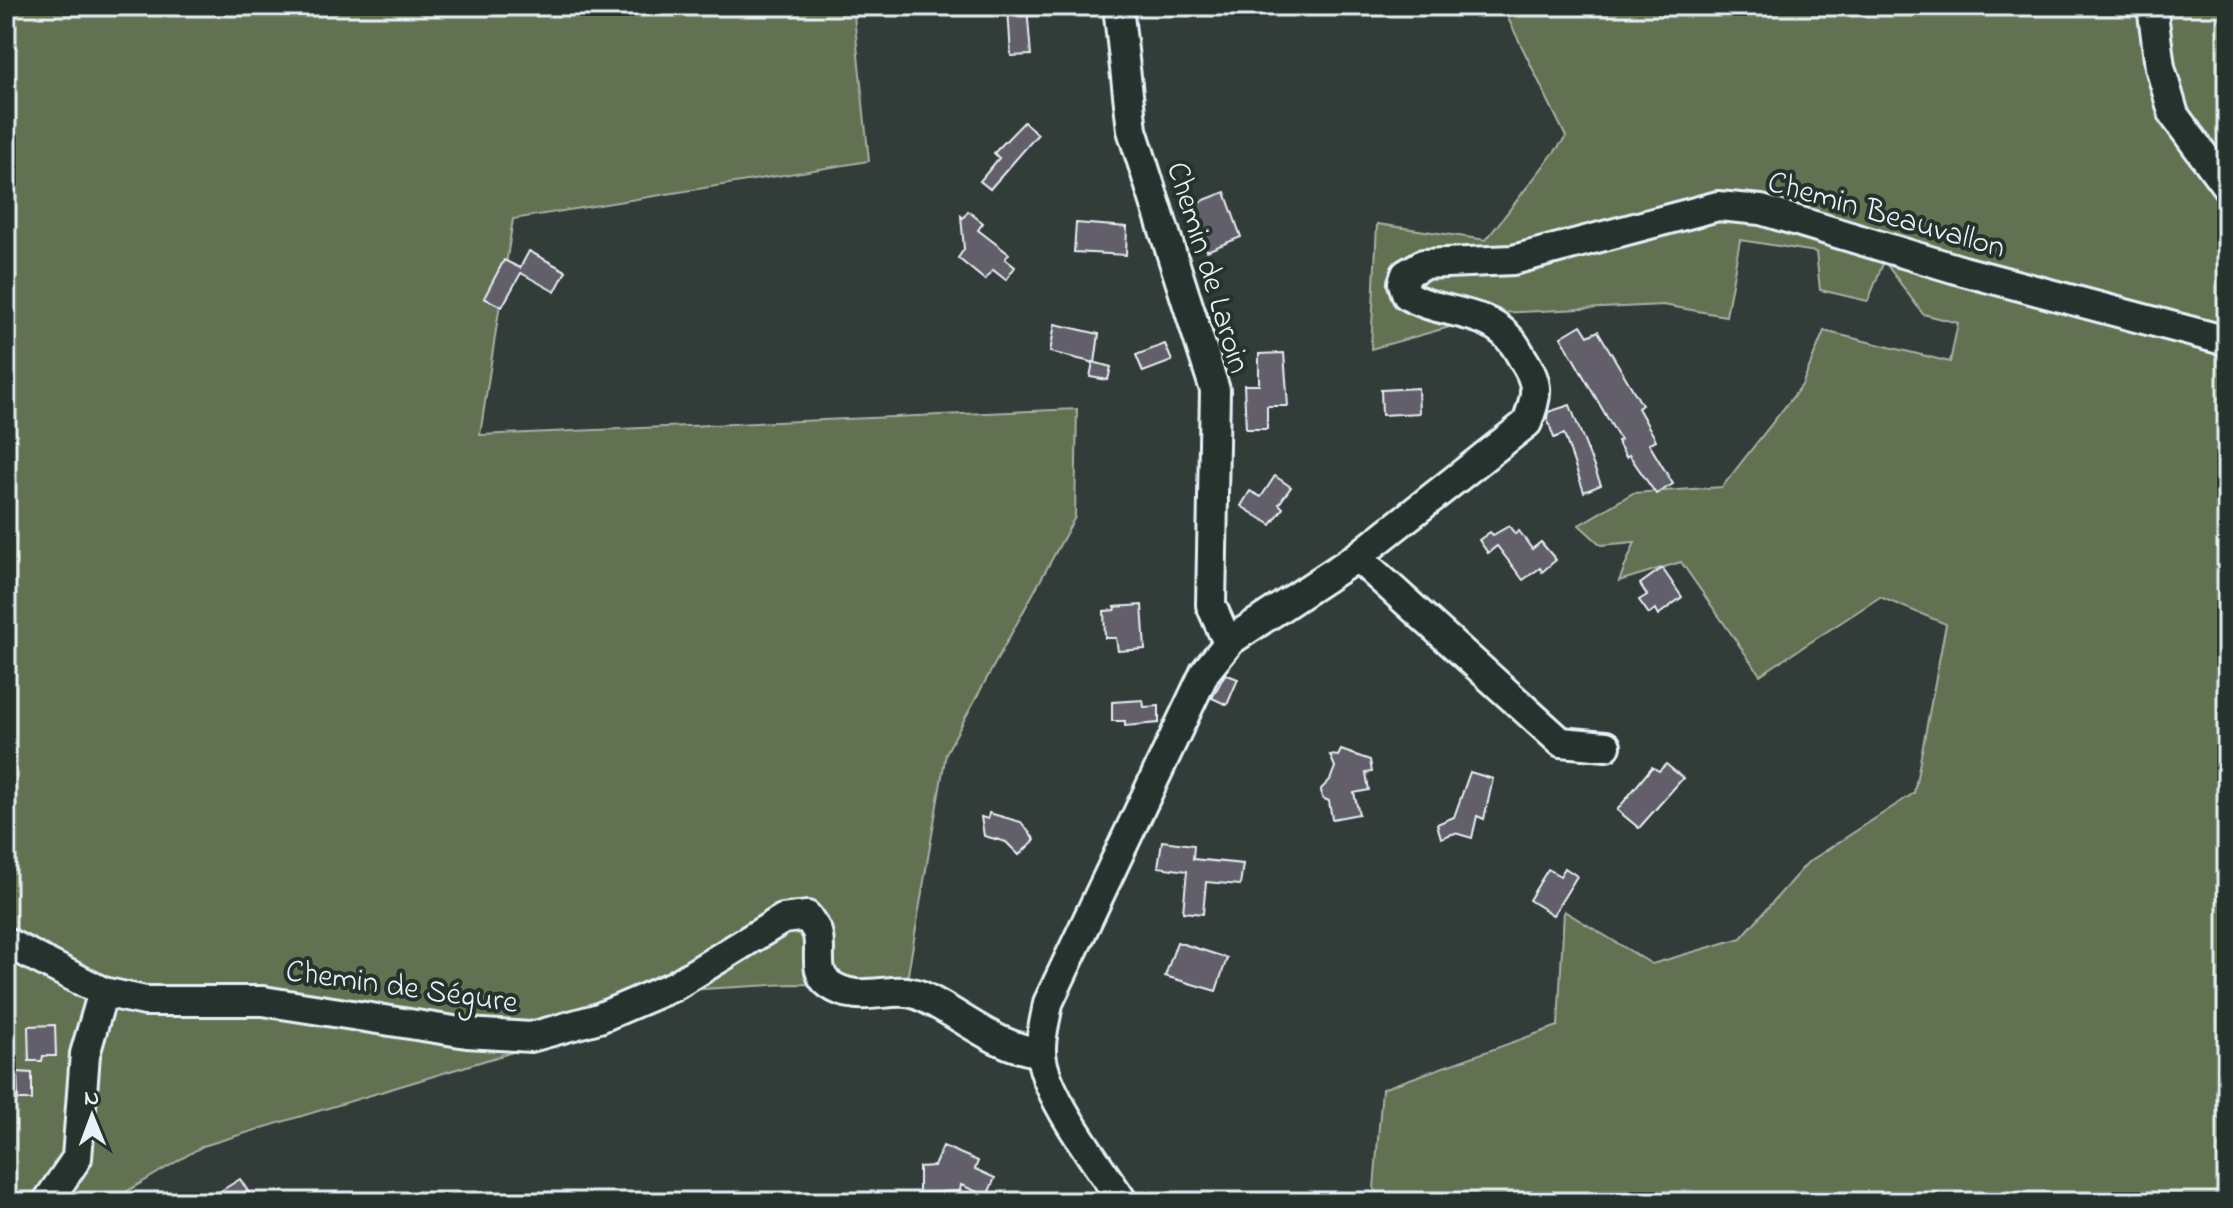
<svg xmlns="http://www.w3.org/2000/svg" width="2233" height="1208" font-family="'Indie Flower',sans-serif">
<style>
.green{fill:#647153;stroke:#a6b1a6;stroke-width:2}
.building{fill:#635f6a;stroke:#e8f1f8;stroke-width:2}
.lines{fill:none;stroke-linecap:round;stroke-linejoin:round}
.minor-casing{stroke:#e8f1f8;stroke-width:34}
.minor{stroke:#26332d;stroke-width:28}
.labels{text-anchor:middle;stroke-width:8;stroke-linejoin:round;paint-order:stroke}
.street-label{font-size:32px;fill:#e8f1f8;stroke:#26332d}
</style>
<rect width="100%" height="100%" fill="#323c39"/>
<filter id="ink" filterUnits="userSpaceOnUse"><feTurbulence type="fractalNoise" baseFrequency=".0125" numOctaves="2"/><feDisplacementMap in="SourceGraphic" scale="16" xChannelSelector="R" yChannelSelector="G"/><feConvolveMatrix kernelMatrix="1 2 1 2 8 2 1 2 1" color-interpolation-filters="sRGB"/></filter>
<g filter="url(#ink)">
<!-- green -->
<g class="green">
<path d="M6 6H853L869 161 513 219 480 435 1077 409 1075 517 946 753 906 986 790 984 667 991 559 1038 203 1146 109 1202H6Z"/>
<path d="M1502 6H2227V1202H1382L1374 1188 1382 1089 1558 1026 1564 911 1652 964 1741 938 1807 863 1914 793 1946 624 1880 597 1760 675 1681 562 1619 581 1635 542 1601 545 1579 525 1633 493 1722 487 1802 385 1824 331 1950 362 1958 323 1923 314 1884 261 1868 301 1820 290 1816 252 1740 240 1726 316 1663 305 1500 313 1371 349 1377 224 1486 240 1566 137Z"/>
</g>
<!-- building -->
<g class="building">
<path d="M1027 7 1031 55 1011 56 1008 8Z"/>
<path d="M1024 122 1038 134 990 189 980 181 999 158 994 153Z"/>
<path d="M1225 192 1241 237 1207 251 1191 205Z"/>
<path d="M968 211 983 223 978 230 1009 254 1005 259 1015 267 1006 280 993 270 985 280 958 258 964 249 961 216 963 218Z"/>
<path d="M1076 223 1127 227 1126 255 1074 252Z"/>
<path d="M529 251 566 271 555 292 521 273 502 307 484 298 504 260 520 268Z"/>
<path d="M1055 324 1099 334 1095 363 1050 352Z"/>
<path d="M1581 325 1588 336 1598 331 1642 405 1638 408 1656 440 1649 444 1673 484 1656 494 1629 455 1626 457 1617 441 1620 440 1561 337Z"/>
<path d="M1165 344 1172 361 1143 372 1136 355Z"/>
<path d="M1284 353 1288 406H1267V429H1246L1244 385H1259V354Z"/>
<path d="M1093 362 1111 367 1108 380 1090 377Z"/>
<path d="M1418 388 1419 413 1382 415 1381 390Z"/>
<path d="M1570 405 1601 485 1584 492 1564 434 1554 438 1547 418 1548 412Z"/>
<path d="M1275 476 1291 487 1279 504 1283 508 1271 525 1241 506 1250 491 1261 497Z"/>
<path d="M1509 526 1515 534 1519 531 1532 549 1541 542 1556 560 1542 572 1540 568 1523 580 1497 546 1488 553 1479 540 1490 532 1493 535Z"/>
<path d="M1662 568 1682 597 1658 615 1655 609 1649 614 1639 600 1647 595 1640 584Z"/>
<path d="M1142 605 1145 649 1118 651 1116 638H1105L1104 611 1115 610 1114 607Z"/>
<path d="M1225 674 1238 679 1227 705 1212 698Z"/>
<path d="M1143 700 1144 707 1159 706V723L1125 726V721H1112V702Z"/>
<path d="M1341 750 1370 760 1372 772 1366 773 1369 790 1354 793 1359 814 1332 819 1329 801 1322 798 1321 789 1330 780 1335 767 1330 755 1338 756Z"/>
<path d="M1666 764 1683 778 1639 828 1617 810 1652 767 1659 771Z"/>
<path d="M1470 772 1493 779 1484 819 1477 816 1472 838 1455 833 1441 838 1437 824 1454 817Z"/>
<path d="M989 813 1021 822 1035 840 1019 855 1006 842 984 836 981 817 988 819Z"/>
<path d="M1162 841 1194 845 1193 859 1243 864 1240 885 1206 882 1203 914 1183 912 1187 871 1158 867Z"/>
<path d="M1565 868 1577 876 1553 915 1529 900 1548 869 1560 876Z"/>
<path d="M1177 942 1227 958 1216 991 1165 976Z"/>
<path d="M55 1025 56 1056H43L42 1061H29L28 1026Z"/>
<path d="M17 1072 32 1073V1100H18Z"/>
<path d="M943 1146 978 1161 975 1169 995 1178 987 1196 961 1185 960 1191 919 1193V1167L934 1166Z"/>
<path d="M240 1179 251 1196 242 1202H203Z"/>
</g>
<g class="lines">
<!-- minor casing -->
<g class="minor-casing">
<g id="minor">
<path d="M1118 6 1132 130 1215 390 1211 605 1223 632 1231 640"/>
<path d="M2152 6 2160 67 2174 115 2227 187"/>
<path d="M1357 557 1561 742 1606 746"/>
<path d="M6 942 103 992 145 1001H263L467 1033 531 1037 599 1018 674 986 783 919 807 916C810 921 815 927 817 932 823 948 812 972 829 984 859 1006 892 984 919 995 959 1012 996 1049 1041 1052"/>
<path d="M47 1202 77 1158 85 1054 103 992"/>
<path d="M1123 1202C1100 1166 1043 1094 1041 1052 1040 1036 1046 1018 1048 1003L1205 672 1231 640 1357 557 1527 423C1537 395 1540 385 1523 359 1519 352 1515 344 1509 338 1485 309 1437 314 1407 295L1403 283 1406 274 1423 264 1513 260 1718 206 1761 210 1963 271 2227 341"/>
</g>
</g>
<!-- minor -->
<use href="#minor" class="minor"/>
</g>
</g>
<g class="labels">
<!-- street labels -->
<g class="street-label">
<text transform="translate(1887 213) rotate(16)" y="11">Chemin Beauvallon</text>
<text transform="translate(1210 267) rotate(73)" y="11">Chemin de Laroin</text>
<text transform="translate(402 985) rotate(8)" y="11">Chemin de Ségure</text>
</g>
</g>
<!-- margin -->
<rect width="2233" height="1208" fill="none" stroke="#26332d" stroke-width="32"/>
<rect x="16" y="16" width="2201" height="1176" fill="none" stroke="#e8f1f8" stroke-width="3" filter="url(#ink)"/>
<!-- north arrow -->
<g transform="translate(92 1116) rotate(359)" stroke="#26332d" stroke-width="6" paint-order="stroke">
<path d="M0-6L14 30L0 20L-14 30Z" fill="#e8f1f8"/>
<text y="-12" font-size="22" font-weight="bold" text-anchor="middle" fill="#e8f1f8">N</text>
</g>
</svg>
